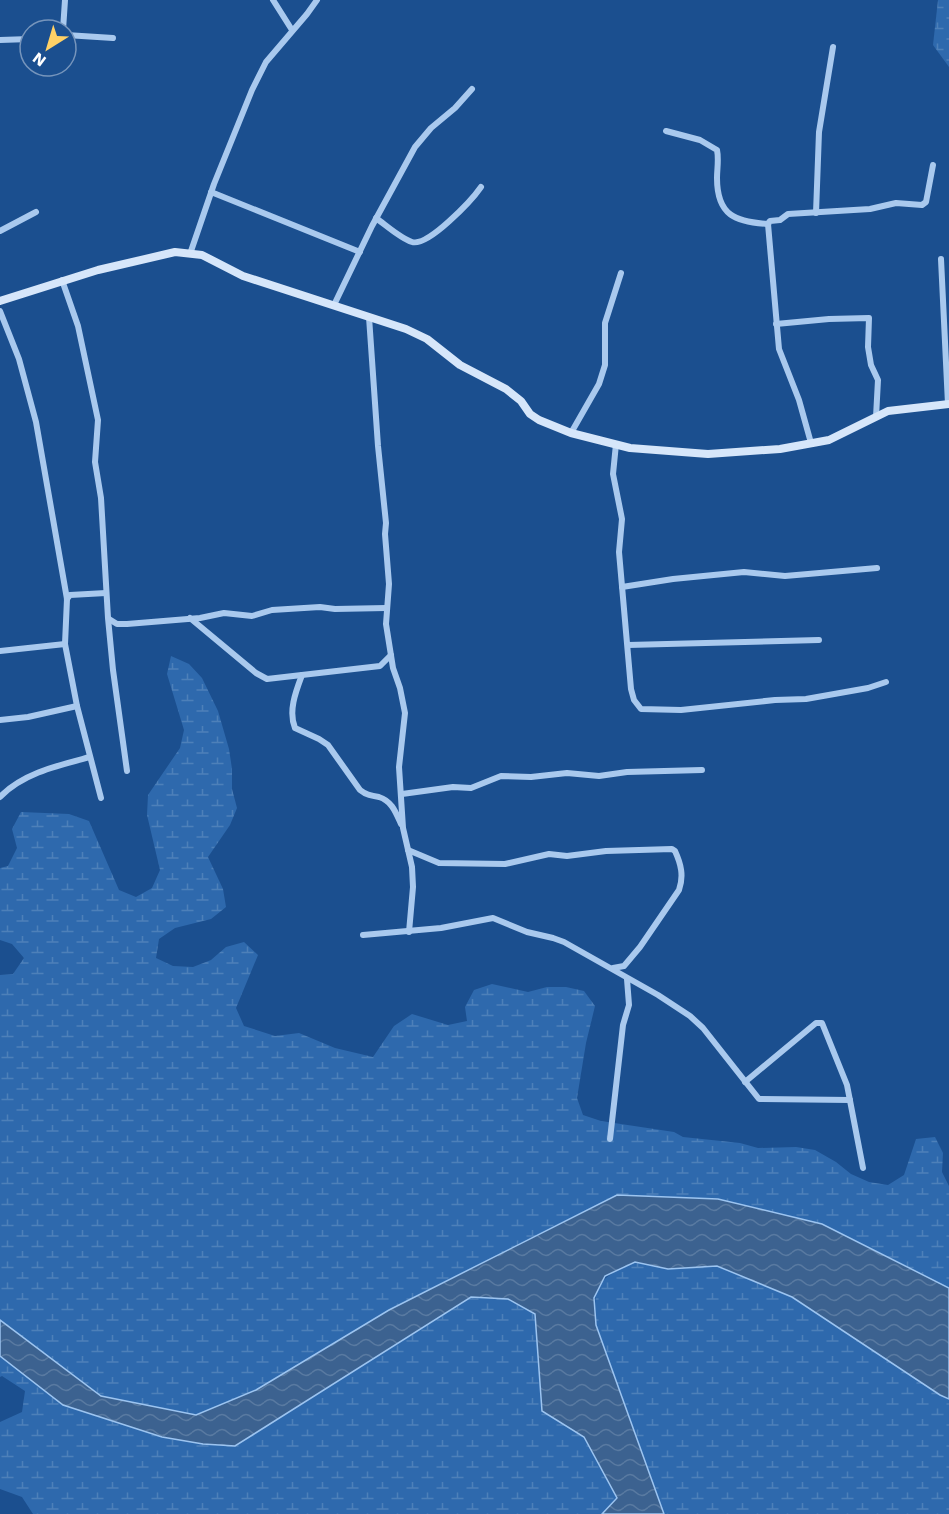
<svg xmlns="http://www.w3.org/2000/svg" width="949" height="1514" font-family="'Work Sans',sans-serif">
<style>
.wetland{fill:url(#wetland-marsh)}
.water{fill:url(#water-waves);stroke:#9cc4f0;stroke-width:1.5}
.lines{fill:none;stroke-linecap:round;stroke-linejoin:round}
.street{stroke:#a9c9ee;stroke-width:6}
.secondary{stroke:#d6e6fa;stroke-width:8}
</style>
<defs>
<pattern id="wetland-marsh" width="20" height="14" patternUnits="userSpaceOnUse" patternTransform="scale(1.5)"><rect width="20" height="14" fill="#2e69ad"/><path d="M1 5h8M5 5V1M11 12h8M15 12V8" fill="none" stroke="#4d80b9"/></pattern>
<pattern id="water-waves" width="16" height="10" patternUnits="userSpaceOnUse" patternTransform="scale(1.5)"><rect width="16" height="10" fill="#3c6290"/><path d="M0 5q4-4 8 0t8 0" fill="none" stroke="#597aa1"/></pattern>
</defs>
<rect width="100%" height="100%" fill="#1b4f8f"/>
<!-- wetland -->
<g class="wetland">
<path d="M938 0H949V67L933 45Z"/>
<path d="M171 656 189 664 202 678 218 711 229 749 232 769V789L237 808 230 825 208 857 223 889 226 907 211 919 175 928 159 939 156 958 173 966 193 967 211 960 226 947 244 942 258 955 236 1008 244 1026 275 1036 299 1033 335 1048 373 1057 394 1026 412 1014 448 1025 467 1021 465 1007 474 990 492 984 528 992 547 987H566L584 991 595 1006 586 1043 577 1098 583 1115 601 1121 674 1132 683 1137 740 1143 758 1148 796 1147 815 1150 836 1162 851 1174 869 1182 888 1185 904 1175 916 1139 935 1137 943 1153 942 1172 949 1186V1288L822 1224 718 1199 617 1195 389 1310 256 1390 196 1415 101 1396 0 1320V975L13 974 24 958 12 944 0 940V868L8 866 17 848 12 829 21 812 69 814 89 821 119 890 136 897 152 888 160 870 147 815 148 795 180 748 184 730 167 674Z"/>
<path d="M635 1262 668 1269 717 1266 792 1297 940 1395 949 1399V1514H664L596 1326C593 1282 597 1280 635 1262Z"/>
<path d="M472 1297 508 1299 535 1314 542 1411 584 1437 617 1498 602 1514H33L22 1497 0 1489V1422L22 1412 25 1391 2 1376 0 1377V1356L63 1405 162 1437 203 1444 235 1446Z"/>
</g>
<!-- water -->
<path class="water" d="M617 1195 718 1199 822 1224 949 1288V1399L940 1395 792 1297 717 1266 668 1269 635 1262 605 1276 594 1298 596 1325 664 1514H602L617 1498 584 1437 542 1411 535 1314 508 1299 471 1297 235 1446 203 1444 162 1437 63 1405 0 1356V1320L101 1396 196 1415 256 1390 389 1310Z"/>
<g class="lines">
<!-- street -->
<g class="street">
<path d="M273 0 292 30"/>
<path d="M63 30 65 0"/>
<path d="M66 35 113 38"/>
<path d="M0 40 30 39"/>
<path d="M666 131 700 140 717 150C719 159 717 169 717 178 717 216 736 222 768 224L770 221 780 220 788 214 870 209 896 203 922 205 926 202 933 165"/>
<path d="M211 192 360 252"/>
<path d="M816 213 819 132 833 47"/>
<path d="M376 218C387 226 400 238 412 242 428 247 472 200 481 187"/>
<path d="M768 224 779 349 799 400 811 443"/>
<path d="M0 231 36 212"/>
<path d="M190 254 214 184 252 90 266 62 307 14 317 0"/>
<path d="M941 259 948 404"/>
<path d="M62 280 78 326 98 420 95 462 101 498 108 618 113 670 127 771"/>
<path d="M334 305 372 226 415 147 431 128 455 108 472 89"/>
<path d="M0 311 19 359 36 422 67 599 65 644 77 706 101 798"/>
<path d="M369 317 378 446 386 523 385 534 389 584 386 624 393 668 400 688 405 713 399 767 403 828 412 867 413 887 409 932"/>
<path d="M776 324 829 319 869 318 868 347 871 365 878 380 876 417"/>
<path d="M571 433 599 384 605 365V323L621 273"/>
<path d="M616 444 613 474 622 519 619 552 631 689 634 700 641 709 681 710 775 700 806 699 868 688 886 682"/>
<path d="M622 587 673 579 744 572 785 576 877 568"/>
<path d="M67 599 70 595 106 593"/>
<path d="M190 618 256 673 267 679 380 666 391 655"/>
<path d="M109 619 117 624H127L200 618 224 613 252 616 272 610 320 607 335 609 386 608"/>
<path d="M628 645 819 640"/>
<path d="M0 651 65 644"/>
<path d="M302 675C296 691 288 711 295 728L319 739 328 745 360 790C366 795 372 796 379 797 392 801 396 813 401 824"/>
<path d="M0 720 28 717 77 706"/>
<path d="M402 794 453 787 471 788 501 776 531 777 567 773 599 776 627 772 702 770"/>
<path d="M0 797C23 773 60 765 90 757"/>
<path d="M408 850 439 863 505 864 549 854 567 856 606 851 672 849 675 851C681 864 684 876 679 890L640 947 624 966 613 968"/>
<path d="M363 935 441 928 493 918 527 932 553 938 564 942 658 995 690 1016 703 1028 759 1099 850 1100"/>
<path d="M745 1082 816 1023H822L847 1085 863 1168"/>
<path d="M610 1139 623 1025 629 1005 627 979"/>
</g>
<!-- secondary -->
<path class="secondary" d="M0 301 98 270 175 252 202 255 243 276 406 329 427 339 460 365 506 389 521 401 530 414 539 420 571 433 630 448 708 454 780 449 829 440 888 411 949 404"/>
</g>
<!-- north arrow -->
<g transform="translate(48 48) rotate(217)"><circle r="28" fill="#1b4f8f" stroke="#7695bc" stroke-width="1.5"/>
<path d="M0-4.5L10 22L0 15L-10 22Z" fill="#ffd166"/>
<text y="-9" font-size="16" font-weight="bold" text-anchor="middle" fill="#ffffff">N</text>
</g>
</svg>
